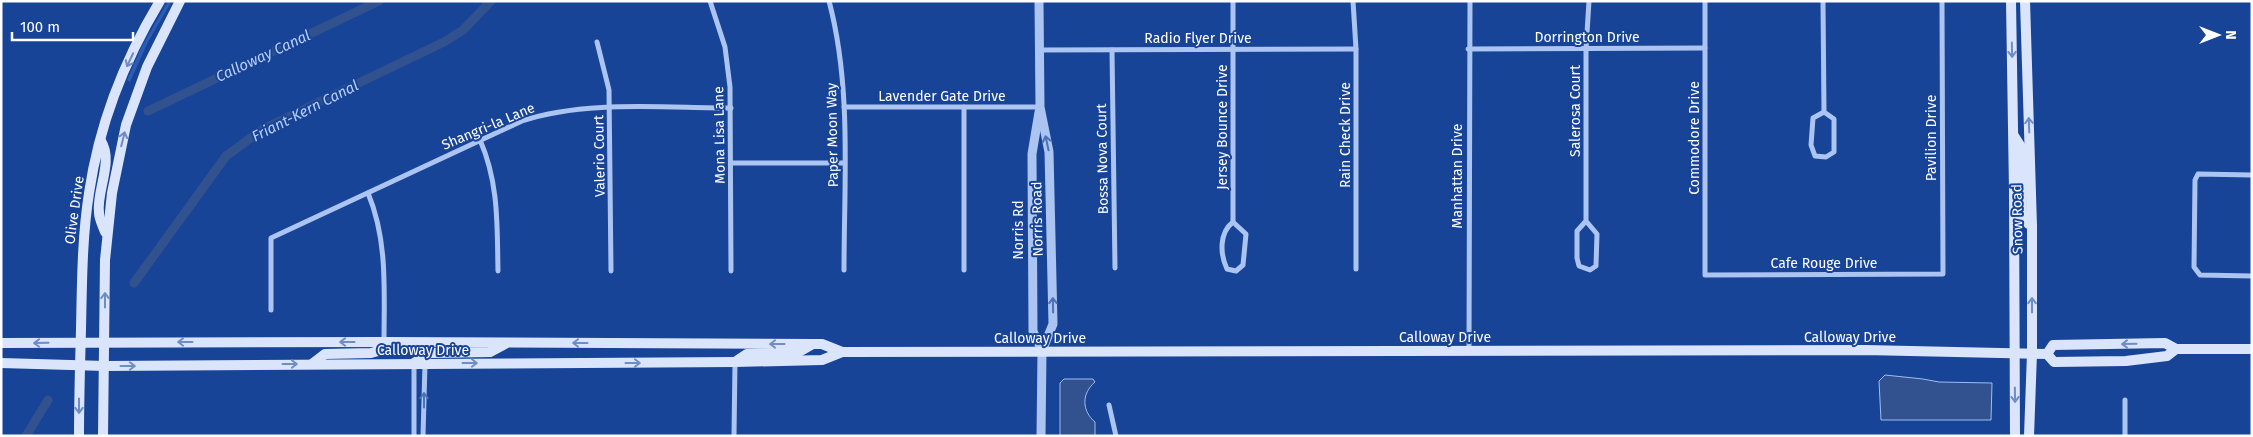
<svg xmlns="http://www.w3.org/2000/svg" width="2253" height="437" font-family="'Fira Sans',sans-serif">
<style>
.green{fill:#2c5cb6}
.water{fill:#32518f;stroke:#9ebef3}
.lines{fill:none;stroke-linecap:round;stroke-linejoin:round}
.canal{stroke:#32518f;stroke-width:9}
.minor{stroke:#abc4f1;stroke-width:5}
.tertiary{stroke:#abc4f1;stroke-width:9}
.secondary{stroke:#dae5fc;stroke-width:10}
.oneway{stroke:#6f8cc4}
.oneway2{stroke:#4b71b6}
.labels{text-anchor:middle;stroke-width:4;stroke-linejoin:round;paint-order:stroke}
.street-label{font-size:14px;fill:#fff;stroke:#184497}
.water-label{font-size:15px;font-style:italic;fill:#b8cff8;stroke:#184497}
</style>
<rect width="100%" height="100%" fill="#184497"/>
<!-- green -->
<path class="green" d="M168 1H172L148 42 130 82 127 80 141 48Z"/>
<!-- water -->
<g class="water">
<path d="M1885 375 1923 379 1939 382 1992 383 1991 420H1881L1879 381Z"/>
<path d="M1064 379H1093L1095 382C1081 394 1082 411 1095 422V436H1060V383Z"/>
</g>
<g class="lines">
<!-- canal -->
<g class="canal">
<path d="M148 111 379 1"/>
<path d="M134 283 226 156 263 129 444 42 463 30 491 1"/>
<path d="M26 436 48 400"/>
</g>
<!-- minor -->
<g class="minor">
<path d="M710 1 725 47 730 87 731 271"/>
<path d="M829 1C852 87 844 182 844 270"/>
<path d="M1233 1V222"/>
<path d="M1353 1 1356 49V269"/>
<path d="M1705 1V275L1943 274 1942 1"/>
<path d="M1823 1 1824 112"/>
<path d="M597 42 609 90 611 271"/>
<path d="M1468 49 1705 48"/>
<path d="M1039 50 1356 49"/>
<path d="M1112 50 1115 268"/>
<path d="M844 107H1040"/>
<path d="M1824 112 1834 119V152L1826 157 1815 156 1811 145 1813 118Z"/>
<path d="M480 140C499 183 497 226 498 271"/>
<path d="M731 163H844"/>
<path d="M2252 175 2198 174 2195 180 2194 267 2200 275 2252 276"/>
<path d="M368 193C388 241 384 291 384 342"/>
<path d="M1586 221 1577 231V258L1579 266 1590 270 1596 266 1597 234 1586 221V49L1589 1"/>
<path d="M1233 222 1246 234 1243 265 1236 271 1227 269C1220 254 1219 233 1233 222Z"/>
<path d="M964 270V107"/>
<path d="M271 310V238L522 121C584 100 664 108 731 108"/>
<path d="M1469 351 1470 1"/>
<path d="M414 364V436"/>
<path d="M1109 405 1116 436"/>
<path d="M423 436 425 364"/>
<path d="M734 436 735 362"/>
<path d="M2125 436V400"/>
</g>
<!-- tertiary -->
<g class="tertiary">
<path d="M1039 1 1040 107 1049 152 1053 324 1042 351 1041 436"/>
<path d="M1039 112 1032 154 1033 331 1042 351"/>
</g>
<!-- secondary -->
<g class="secondary">
<path d="M2011 1 2014 191 2015 436"/>
<path d="M2025 1 2032 226V353L2029 436"/>
<path d="M2014 136 2021 147 2022 215 2026 222 2032 226"/>
<path d="M101 141C114 162 96 191 99 213 99 219 103 226 105 232"/>
<path d="M1 343 384 342 814 344H822L842 352 1865 350 2047 354 2054 362 2126 361 2167 356 2176 349"/>
<path d="M2047 354 2053 345 2165 343 2176 349H2252"/>
<path d="M735 362 747 354 799 352 813 344"/>
<path d="M1 363 105 366 735 362 822 360 842 352"/>
<path d="M414 363 430 353 490 352 505 344"/>
<path d="M312 364 325 354 371 353 378 351 384 342"/>
<path d="M79 436C79 400 80 365 81 329 82 283 82 238 89 193 99 125 125 59 160 1"/>
<path d="M103 436 105 260 112 193 126 125 147 67 180 1"/>
</g>
</g>
<!-- one-way arrows -->
<defs><path id="oneway-shaft" d="M-6 0H5M1.5-3L5.5 0L1.5 3" fill="none" stroke-width="1.6" stroke-linecap="round" stroke-linejoin="round" transform="scale(1.25)"/></defs>
<g class="oneway">
<use href="#oneway-shaft" transform="translate(2012 50) rotate(89)"/>
<use href="#oneway-shaft" transform="translate(130 60) rotate(115)"/>
<use href="#oneway-shaft" transform="translate(2029 125) rotate(-92)"/>
<use href="#oneway-shaft" transform="translate(123 139) rotate(-76)"/>
<use href="#oneway-shaft" transform="translate(105 300) rotate(-90)"/>
<use href="#oneway-shaft" transform="translate(2032 305) rotate(-90)"/>
<use href="#oneway-shaft" transform="translate(185 342) rotate(180)"/>
<use href="#oneway-shaft" transform="translate(347 342) rotate(180)"/>
<use href="#oneway-shaft" transform="translate(41 343) rotate(179)"/>
<use href="#oneway-shaft" transform="translate(580 343) rotate(-180)"/>
<use href="#oneway-shaft" transform="translate(777 344) rotate(-180)"/>
<use href="#oneway-shaft" transform="translate(2129 344) rotate(179)"/>
<use href="#oneway-shaft" transform="translate(470 363)"/>
<use href="#oneway-shaft" transform="translate(633 363)"/>
<use href="#oneway-shaft" transform="translate(290 364)"/>
<use href="#oneway-shaft" transform="translate(128 366)"/>
<use href="#oneway-shaft" transform="translate(2015 395) rotate(89)"/>
<use href="#oneway-shaft" transform="translate(79 406) rotate(90)"/>
</g>
<g class="oneway2">
<use href="#oneway-shaft" transform="translate(1047 143) rotate(-102)"/>
<use href="#oneway-shaft" transform="translate(1053 305) rotate(-91)"/>
<use href="#oneway-shaft" transform="translate(424 400) rotate(-90)"/>
</g>
<g class="labels">
<!-- street labels -->
<g class="street-label">
<text x="1587" y="42">Dorrington Drive</text>
<text x="1198" y="43">Radio Flyer Drive</text>
<text x="942" y="101">Lavender Gate Drive</text>
<text transform="translate(1575 111) rotate(-90)" y="5">Salerosa Court</text>
<text transform="translate(488 126) rotate(-23)" y="5">Shangri-la Lane</text>
<text transform="translate(1222 127) rotate(-90)" y="5">Jersey Bounce Drive</text>
<text transform="translate(719 135) rotate(-91)" y="5">Mona Lisa Lane</text>
<text transform="translate(832 135) rotate(-91)" y="5">Paper Moon Way</text>
<text transform="translate(1345 135) rotate(-90)" y="5">Rain Check Drive</text>
<text transform="translate(1694 138) rotate(-90)" y="5">Commodore Drive</text>
<text transform="translate(1931 138) rotate(-90)" y="5">Pavilion Drive</text>
<text transform="translate(599 156) rotate(-91)" y="5">Valerio Court</text>
<text transform="translate(1102 159) rotate(-91)" y="5">Bossa Nova Court</text>
<text transform="translate(1457 176) rotate(-90)" y="5">Manhattan Drive</text>
<text transform="translate(74 210) rotate(-82)" y="5">Olive Drive</text>
<text transform="translate(1037 219) rotate(-91)" y="5">Norris Road</text>
<text transform="translate(2017 219) rotate(-91)" y="5">Snow Road</text>
<text transform="translate(1018 230) rotate(-90)" y="5">Norris Rd</text>
<text x="1824" y="268">Cafe Rouge Drive</text>
<text x="1445" y="342">Calloway Drive</text>
<text x="1850" y="342">Calloway Drive</text>
<text x="1040" y="343">Calloway Drive</text>
<text x="423" y="355">Calloway Drive</text>
</g>
<!-- water labels -->
<g class="water-label">
<text transform="translate(263 56) rotate(-25)" y="5">Calloway Canal</text>
<text transform="translate(305 111) rotate(-27)" y="5">Friant-Kern Canal</text>
</g>
</g>
<!-- border -->
<rect width="2253" height="437" fill="none" stroke="#ffffff" stroke-width="5"/>
<!-- north arrow -->
<g transform="translate(2218 35) rotate(90)" stroke="#184497" stroke-width="4" paint-order="stroke">
<path d="M0-4L9 19L0 12L-9 19Z" fill="#ffffff"/>
<text y="-8" font-size="14" font-weight="bold" text-anchor="middle" fill="#ffffff">N</text>
</g>
<!-- scale -->
<path d="M12 32v8h121v-8" fill="none" stroke="#ffffff" stroke-width="2.5"/>
<text x="20" y="32" font-size="15" fill="#ffffff" stroke="#184497" stroke-width="4" paint-order="stroke">100 m</text>
</svg>
